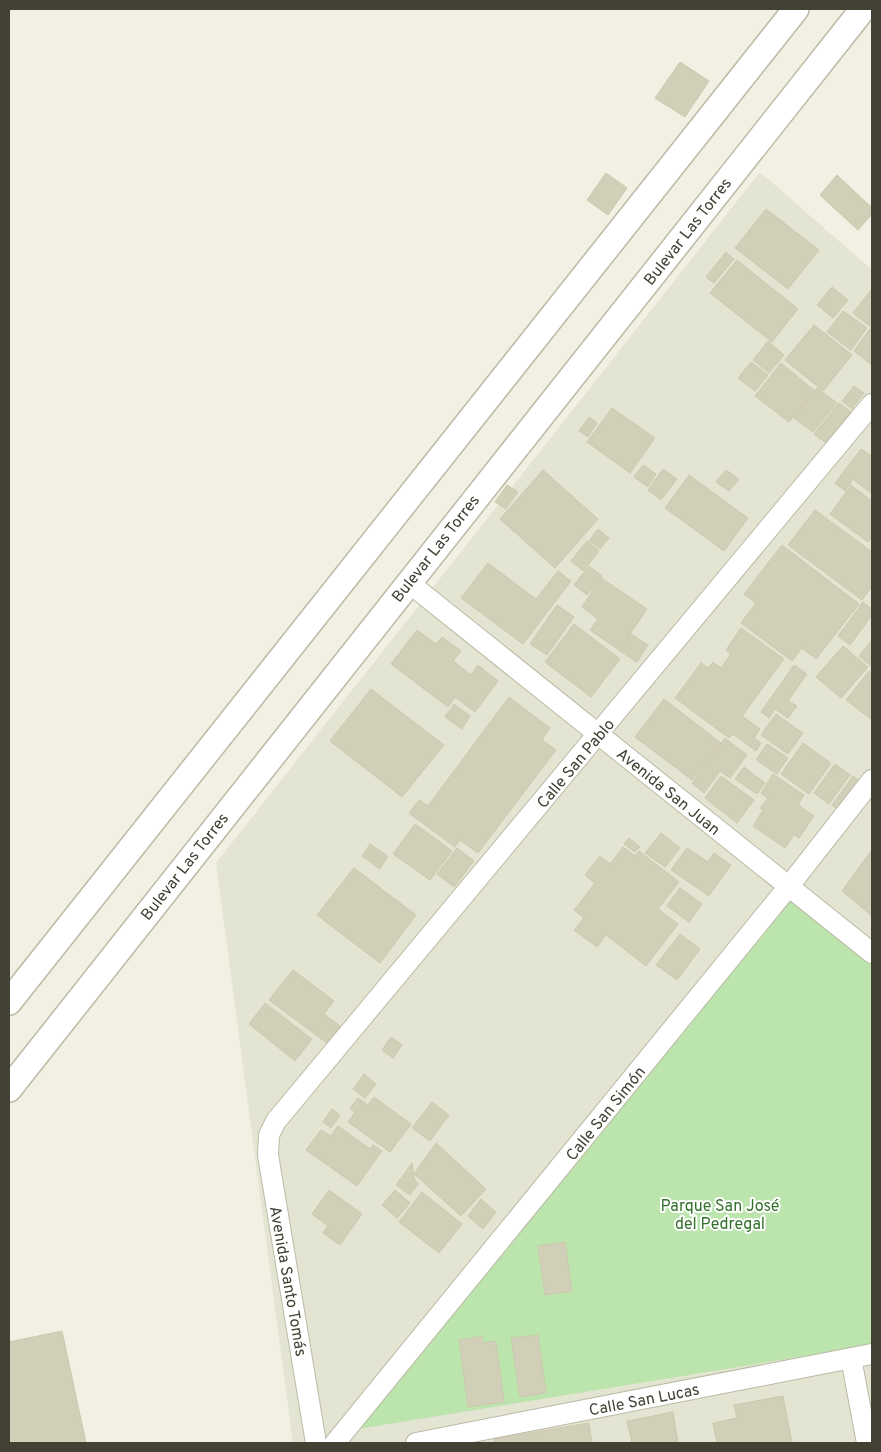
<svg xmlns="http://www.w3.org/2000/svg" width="881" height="1452" font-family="Overpass,sans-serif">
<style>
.residential{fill:#e4e4d2}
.green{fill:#bce4ad}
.building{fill:#d2cfb9;stroke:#ccc9ad}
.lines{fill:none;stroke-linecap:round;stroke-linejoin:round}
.minor-casing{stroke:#bcbaa6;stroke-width:22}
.tertiary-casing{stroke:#bcbaa6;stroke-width:28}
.minor{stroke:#fff;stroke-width:20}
.tertiary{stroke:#fff;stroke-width:25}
.labels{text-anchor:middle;stroke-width:4;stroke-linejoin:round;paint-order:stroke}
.street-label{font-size:16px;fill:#424134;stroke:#fff}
.park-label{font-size:16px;fill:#31712a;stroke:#fff}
</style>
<rect width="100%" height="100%" fill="#f1f0e3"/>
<!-- residential -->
<path class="residential" d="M760 172 872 270V1443H293L216 863Z"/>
<!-- green -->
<path class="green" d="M790 891 872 958V1345L346 1431Z"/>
<!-- building -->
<g class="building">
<path d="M680 62 709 81 685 117 655 98Z"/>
<path d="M606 173 627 188 608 215 587 200Z"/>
<path d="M837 175 872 208V214L858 230 820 195Z"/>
<path d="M766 209 819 250 788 289 735 248Z"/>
<path d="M726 252 734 259 714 283 706 277Z"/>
<path d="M737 260 798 309 772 342 710 293Z"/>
<path d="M832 287 848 300 833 318 817 305Z"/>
<path d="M872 289V325L871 327 853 313Z"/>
<path d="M843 311 867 328 851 350 827 332Z"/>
<path d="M814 325 852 355 823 391 785 360Z"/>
<path d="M870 329 872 330V365L854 351Z"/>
<path d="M768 341 784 355 769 373 753 360Z"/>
<path d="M751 362 768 375 755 391 738 378Z"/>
<path d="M781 363 815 391 789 422 755 396Z"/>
<path d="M854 386 864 393 852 409 842 401Z"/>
<path d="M817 388 837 403 813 432 794 418Z"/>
<path d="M839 403 851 412 826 443 814 434Z"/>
<path d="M612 408 655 438 630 473 587 442Z"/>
<path d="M589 417 597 423 588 437 579 431Z"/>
<path d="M861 449 872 456V494L853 479 845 491 835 483Z"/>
<path d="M643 465 656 474 648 487 634 477Z"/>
<path d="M663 469 677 479 661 500 648 490Z"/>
<path d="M543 470 598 519 555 568 500 519Z"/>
<path d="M726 470 739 479 729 491 716 482Z"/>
<path d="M689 475 748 518 724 551 665 508Z"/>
<path d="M507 485 518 492 506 509 495 502Z"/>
<path d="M851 485 872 501V537L868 542 830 514Z"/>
<path d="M815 510 872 552V586L862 600 788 545Z"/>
<path d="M598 529 609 538 600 549 589 541Z"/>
<path d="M587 541 599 551 583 571 571 561Z"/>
<path d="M782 545 859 604 816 659 802 648 792 661 741 623 756 603 744 594Z"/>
<path d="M488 563 536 599 558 571 571 581 523 644 461 598Z"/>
<path d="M589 566 602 576 587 595 574 585Z"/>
<path d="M601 578 647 609 619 650 590 630 598 619 582 607Z"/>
<path d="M863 602 872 609V615L850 645 838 636Z"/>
<path d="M557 605 574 617 547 655 530 644Z"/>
<path d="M574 624 620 659 591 697 545 662Z"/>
<path d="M741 628 784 659 742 716 760 729 754 738 761 743 756 751 733 734 729 738 675 698 701 663 708 668 713 662 721 668 731 654 726 650Z"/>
<path d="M417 630 436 644 442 637 461 651 453 661 471 675 478 665 498 681 475 712 455 697 448 707 391 664Z"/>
<path d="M631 634 648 645 637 662 620 651Z"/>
<path d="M872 640V667L859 656Z"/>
<path d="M843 646 868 667 841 698 816 677Z"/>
<path d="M794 665 807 674 788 701 797 706 788 718 775 709 769 718 761 712Z"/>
<path d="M869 671 872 673V720L846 700Z"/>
<path d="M371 689 444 745 402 797 330 741Z"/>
<path d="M509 697 550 728 542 740 556 750 478 853 460 840 455 847 409 813 419 800 428 806Z"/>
<path d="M664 699 721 743 692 780 635 737Z"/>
<path d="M454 704 470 716 462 729 445 717Z"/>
<path d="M776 714 803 733 788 754 761 735Z"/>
<path d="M725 738 747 755 730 778 720 771 704 793 692 783Z"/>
<path d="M803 743 831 763 809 794 781 774Z"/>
<path d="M767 744 788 758 777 774 756 760Z"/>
<path d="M835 764 850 775 829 804 814 793Z"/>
<path d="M744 767 765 783 757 794 735 779Z"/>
<path d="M773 774 804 795 798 805 814 816 799 838 794 835 785 848 753 826 763 810 760 808 768 798 761 793Z"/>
<path d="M721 776 754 800 737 823 705 798Z"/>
<path d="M853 776 862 782 841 812 832 805Z"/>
<path d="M415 824 452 851 430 880 393 854Z"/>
<path d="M661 833 680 848 665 867 645 853Z"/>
<path d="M629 838 640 847 635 852 624 844Z"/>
<path d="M370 844 388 856 380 869 362 856Z"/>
<path d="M623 847 635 856 639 851 679 882 658 909 678 924 646 966 606 935 597 947 574 930 584 918 574 910 595 883 585 875 600 856 610 864Z"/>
<path d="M457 848 474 861 454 887 437 874Z"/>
<path d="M687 848 708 862 714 853 731 865 709 896 671 870Z"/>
<path d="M871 851 872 852V916L842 891Z"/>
<path d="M354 868 416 915 380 963 317 915Z"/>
<path d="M680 888 702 904 689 922 667 906Z"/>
<path d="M680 934 700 949 677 980 656 965Z"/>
<path d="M293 970 334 1001 324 1014 344 1029 331 1046 269 1000Z"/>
<path d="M265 1003 312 1039 295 1061 249 1024Z"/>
<path d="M391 1037 402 1045 393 1058 382 1050Z"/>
<path d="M364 1074 376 1084 365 1098 353 1089Z"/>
<path d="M374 1097 411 1124 390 1152 348 1122 355 1112 350 1108 358 1098 368 1105Z"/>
<path d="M432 1102 449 1115 430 1141 412 1128Z"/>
<path d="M332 1109 340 1115 331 1128 323 1122Z"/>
<path d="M338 1126 370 1149 373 1145 382 1151 357 1186 306 1150 321 1130 331 1136Z"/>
<path d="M436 1143 486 1189 461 1216 414 1174Z"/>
<path d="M412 1163 414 1178 418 1184 410 1195 396 1185Z"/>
<path d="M329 1190 362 1214 340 1245 323 1233 328 1226 312 1214Z"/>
<path d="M395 1190 410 1203 397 1218 382 1205Z"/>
<path d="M422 1192 462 1224 439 1253 399 1222Z"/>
<path d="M481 1199 496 1212 483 1229 468 1216Z"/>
<path d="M565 1242 572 1291 545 1295 538 1246Z"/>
<path d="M62 1331 86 1443H9V1342Z"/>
<path d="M538 1335 546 1393 520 1397 511 1338Z"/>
<path d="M482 1336 483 1343 496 1341 504 1402 468 1407 459 1340Z"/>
<path d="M783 1396 792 1443H717L713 1423 737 1418 734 1405Z"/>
<path d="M673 1412 678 1443H632L627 1421Z"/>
<path d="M589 1423 592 1443H495L494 1439Z"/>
</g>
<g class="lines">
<!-- minor casing -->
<g class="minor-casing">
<g id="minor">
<path d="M408 582 872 953"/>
<path d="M851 1358 867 1443"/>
<path d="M316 1443 268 1155 269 1135 276 1121 872 404"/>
<path d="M335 1443 789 886 872 780"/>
<path d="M416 1443 872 1354"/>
</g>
</g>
<!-- tertiary casing -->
<g class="tertiary-casing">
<g id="tertiary">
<path d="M9 1002 796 9"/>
<path d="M9 1089 863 9"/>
</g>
</g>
<!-- minor -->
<use href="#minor" class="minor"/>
<!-- tertiary -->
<use href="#tertiary" class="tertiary"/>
</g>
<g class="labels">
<!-- street labels -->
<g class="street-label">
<text transform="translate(687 231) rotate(-52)" y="6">Bulevar Las Torres</text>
<text transform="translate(435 548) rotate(-52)" y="6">Bulevar Las Torres</text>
<text transform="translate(575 763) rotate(-50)" y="6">Calle San Pablo</text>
<text transform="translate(669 791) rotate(39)" y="6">Avenida San Juan</text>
<text transform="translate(184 866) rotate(-52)" y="6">Bulevar Las Torres</text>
<text transform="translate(605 1113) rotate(-51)" y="6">Calle San Simón</text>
<text transform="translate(289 1281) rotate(80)" y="6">Avenida Santo Tomás</text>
<text transform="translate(644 1399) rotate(-11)" y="6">Calle San Lucas</text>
</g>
<!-- park labels -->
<g class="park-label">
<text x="720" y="1211">Parque San José<tspan x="720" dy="18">del Pedregal</tspan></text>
</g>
</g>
<!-- border -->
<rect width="881" height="1452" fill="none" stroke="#424134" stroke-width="20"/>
</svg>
